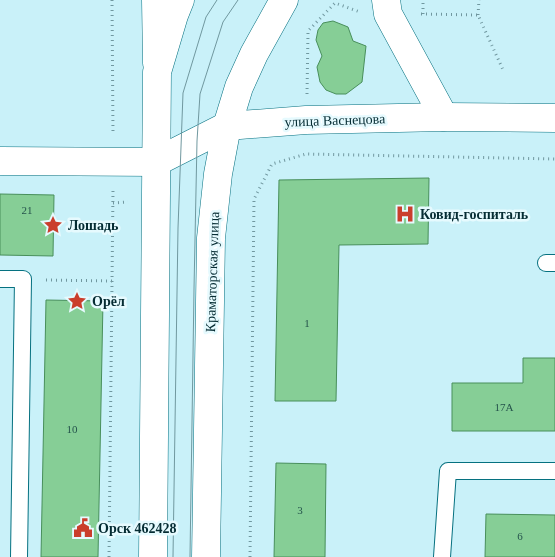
<svg xmlns="http://www.w3.org/2000/svg" width="555" height="557" font-family="Georgia,serif">
<style>
.building{fill:#86ce96;stroke:#488f5b}
.lines{fill:none;stroke-linecap:round;stroke-linejoin:round}
.lane-casing{stroke:#067180;stroke-width:18}
.secondary-casing{stroke:#067180;stroke-width:29}
.primary-casing{stroke:#067180;stroke-width:29}
.path{stroke:#70979f;stroke-width:3;stroke-dasharray:1 4;stroke-linecap:butt}
.lane{stroke:#fff;stroke-width:16}
.secondary{stroke:#fff;stroke-width:28}
.primary{stroke:#fff;stroke-width:28}
.tram{stroke:#70989f;stroke-width:1}
.labels{text-anchor:middle;stroke-width:5;stroke-linejoin:round;paint-order:stroke}
.number-label{font-size:11px;fill:#25544c}
.street-label{font-size:14px;fill:#052c33;stroke:#e6fafe}
.poi-label{font-size:14px;font-weight:bold;fill:#052c33;stroke:#e6fafe;text-anchor:start}
</style>
<rect width="100%" height="100%" fill="#c9f1f9"/>
<!-- building -->
<g class="building">
<path d="M333 21 348 27 353 41 366 46 362 82 346 94H336L326 90 320 82 317 67 322 56 316 40 318 30 323 23Z"/>
<path d="M429 178 428 244 339 245 336 401H275L279 180Z"/>
<path d="M0 194 54 195 53 256 0 255Z"/>
<path d="M46 300 103 301 98 557H41Z"/>
<path d="M523 358H555V431H452V383H523Z"/>
<path d="M276 463 326 464 325 557H274Z"/>
<path d="M486 514 555 515V557H485Z"/>
</g>
<g class="lines">
<!-- lane casing -->
<g class="lane-casing">
<g id="lane">
<path d="M546 263H555"/>
<path d="M0 279H23L19 557"/>
<path d="M442 557 448 471H555"/>
</g>
</g>
<!-- secondary casing -->
<g class="secondary-casing">
<g id="secondary">
<path d="M156 0 157 63"/>
<path d="M386 0 388 14 444 117"/>
<path d="M0 161 156 162 227 126 306 120 444 117 555 118"/>
</g>
</g>
<!-- primary casing -->
<g class="primary-casing">
<g id="primary">
<path d="M153 557 157 72 174 15 180 0"/>
<path d="M206 557 211 238 218 174 227 126 239 87 254 54 284 0"/>
</g>
</g>
<!-- path -->
<g class="path">
<path d="M112 0 113 134"/>
<path d="M421 14 478 15 504 72"/>
<path d="M423 14V0"/>
<path d="M478 15 479 0"/>
<path d="M307 94 308 31 335 3 360 12"/>
<path d="M113 203 128 202"/>
<path d="M46 280 112 281"/>
<path d="M109 557 113 190"/>
<path d="M250 557 254 199 272 164 306 154 555 159"/>
</g>
<!-- lane -->
<use href="#lane" class="lane"/>
<!-- secondary -->
<use href="#secondary" class="secondary"/>
<!-- primary -->
<use href="#primary" class="primary"/>
<!-- tram -->
<g class="tram">
<path d="M173 557 178 228 183 93 206 17 217 0"/>
<path d="M190 557 194 289 197 141 200 94 223 22 238 0"/>
</g>
</g>
<!-- icons -->
<defs>
<g id="hospital-bare" transform="scale(1.5)"><path d="M-5-5h3v3.5h4V-5h3V5h-3V1.5h-4V5h-3Z" fill="#ca3e2c" stroke="#e6fafe" stroke-width="2.5" paint-order="stroke"/></g>
<g id="sight-bare" transform="scale(1.5)"><path d="M0-6L1.8-2.2L6-1.7L2.9 1.2L3.7 5.4L0 3.3L-3.7 5.4L-2.9 1.2L-6-1.7L-1.8-2.2Z" fill="#ca3e2c" stroke="#e6fafe" stroke-width="2.5" paint-order="stroke"/></g>
<g id="civic-bare" transform="scale(1.5)"><path d="M-.6-6.5H3V-4.5H.6V-3L4-1V1h2V6H-6V1h2V-1L-.6-3ZM-1.2 2.5V6h2.4V2.5Z" fill="#ca3e2c" stroke="#e6fafe" stroke-width="2.5" paint-order="stroke"/></g>
</defs>
<g fill-rule="evenodd">
<use href="#hospital-bare" x="405" y="214"/>
<use href="#sight-bare" x="53" y="225"/>
<use href="#sight-bare" x="77" y="301"/>
<use href="#civic-bare" x="83" y="528"/>
</g>
<g class="labels">
<!-- number labels -->
<g class="number-label">
<text x="27" y="214">21</text>
<text x="307" y="327">1</text>
<text x="504" y="411">17А</text>
<text x="72" y="433">10</text>
<text x="300" y="514">3</text>
<text x="520" y="540">6</text>
</g>
<!-- street labels -->
<g class="street-label">
<text transform="translate(335 120) rotate(-2)" y="5">улица Васнецова</text>
<text transform="translate(212 272) rotate(-88)" y="5">Краматорская улица</text>
</g>
<!-- poi labels -->
<g class="poi-label">
<text x="420" y="219">Ковид-госпиталь</text>
<text x="68" y="230">Лошадь</text>
<text x="92" y="306">Орёл</text>
<text x="98" y="533">Орск 462428</text>
</g>
</g>
</svg>
